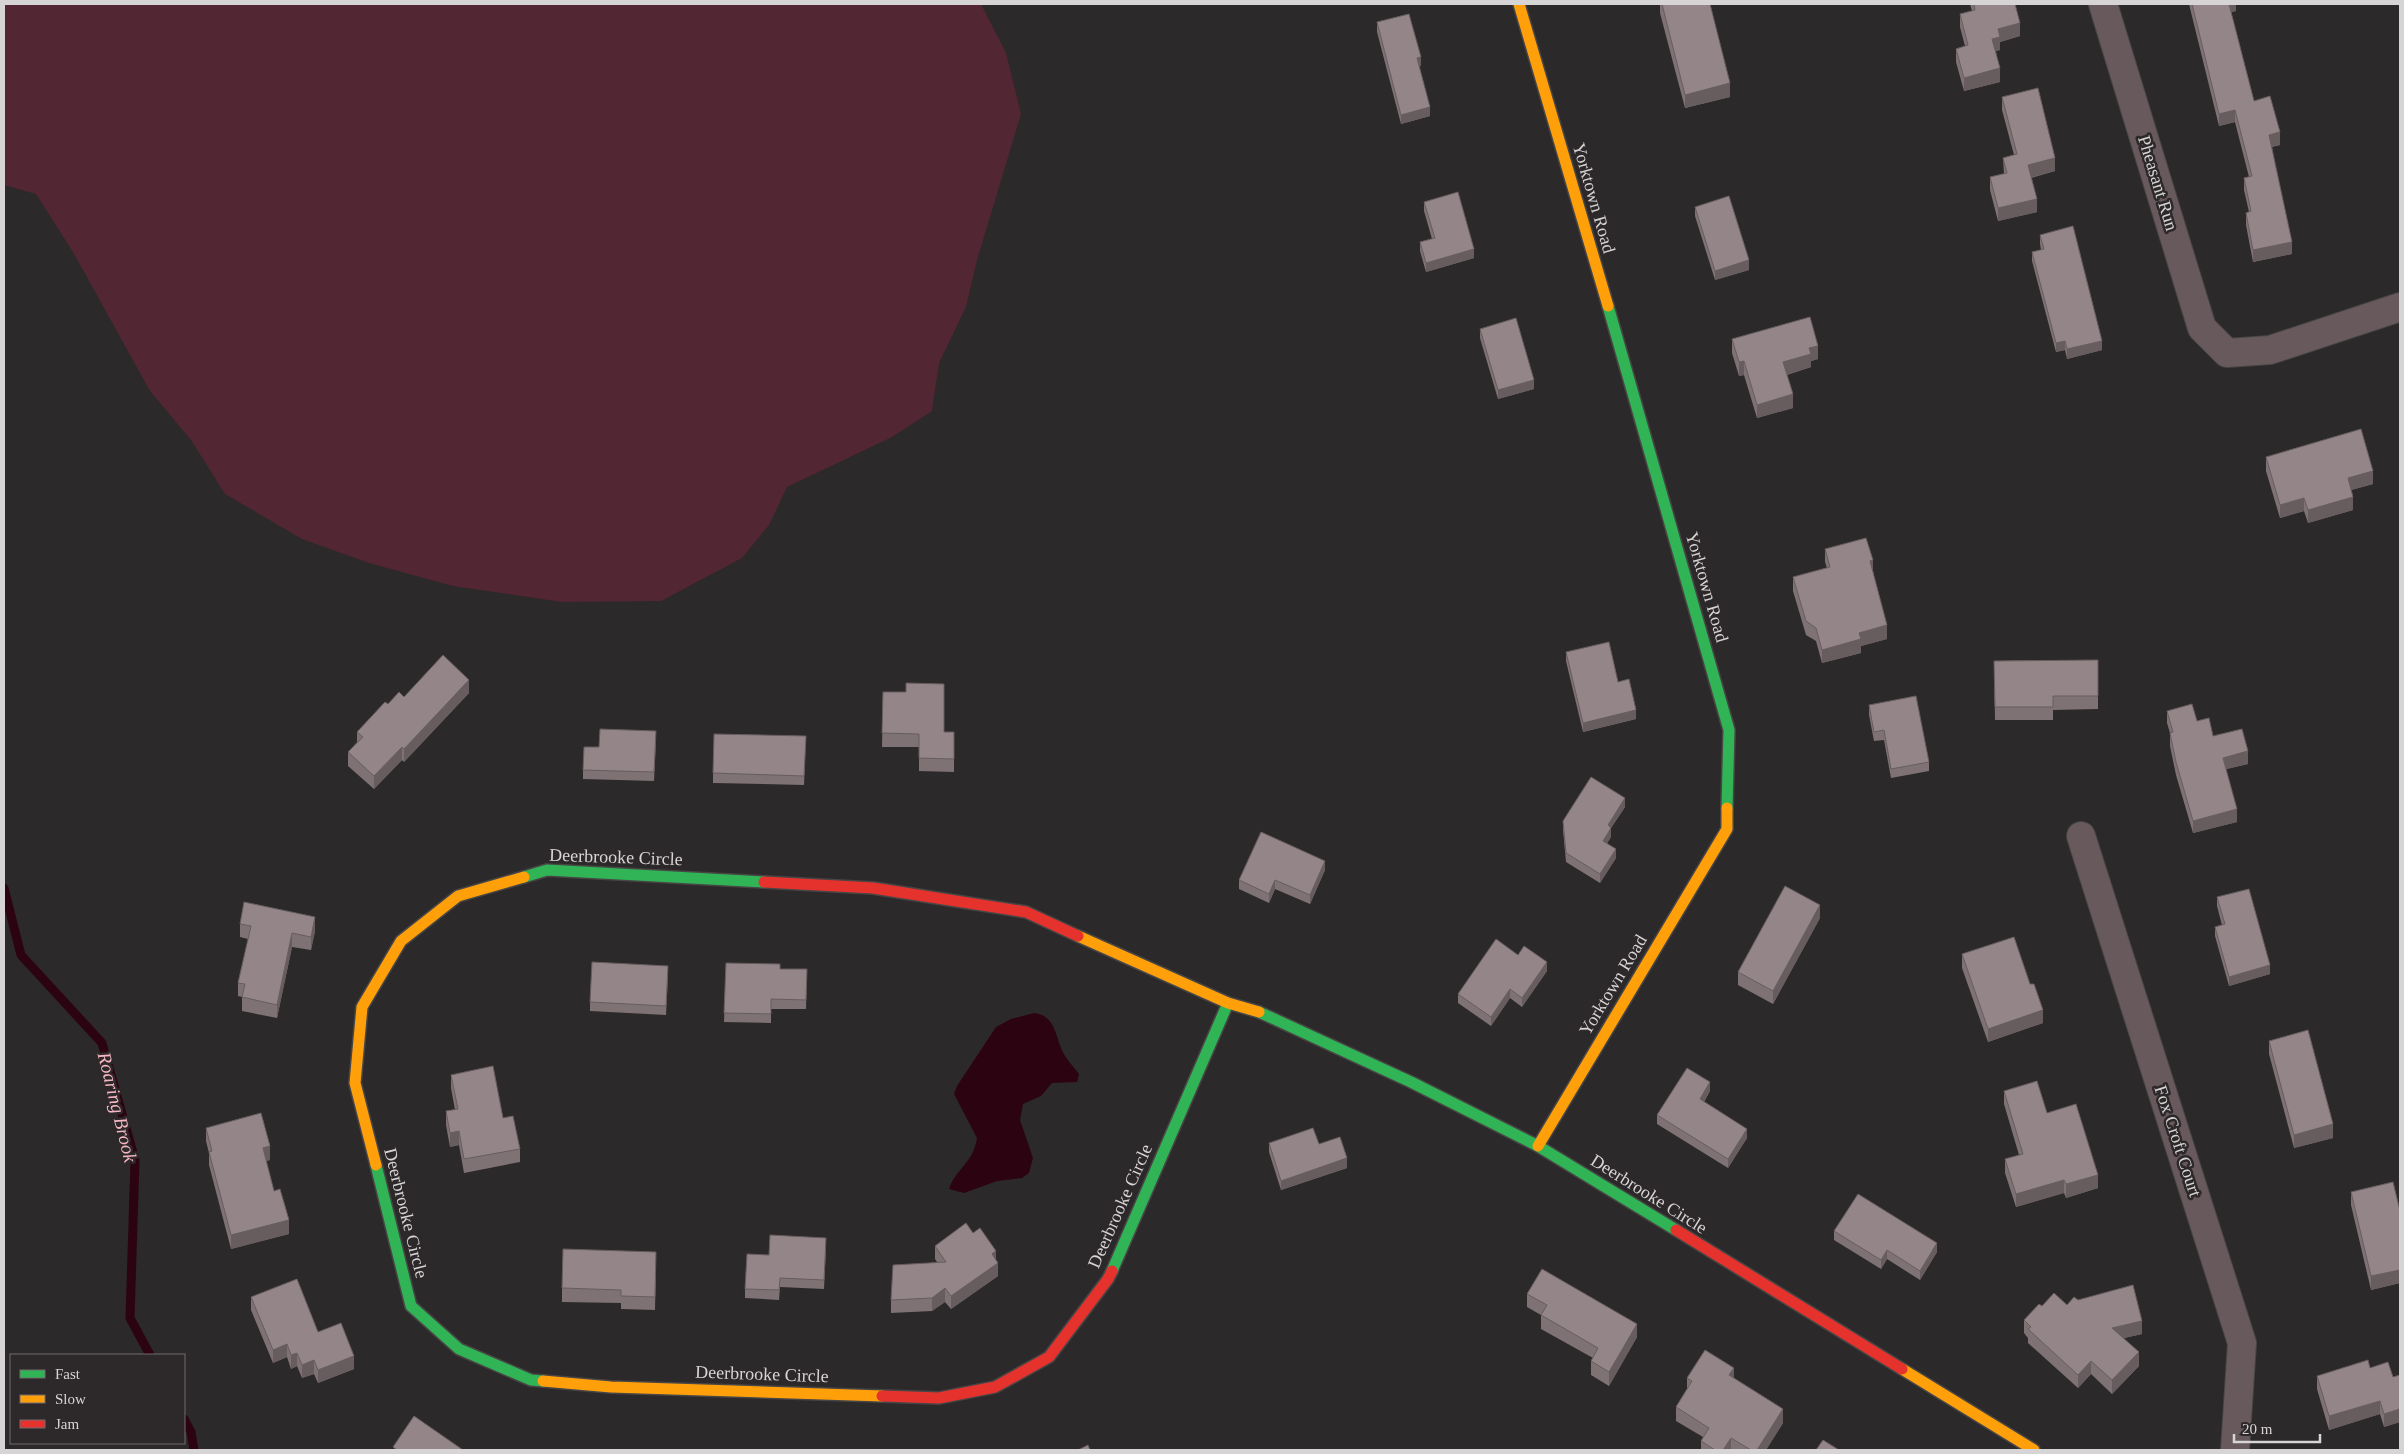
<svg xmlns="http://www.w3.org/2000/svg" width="2404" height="1454" font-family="'Times New Roman',serif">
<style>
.green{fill:#522633}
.water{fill:#2c0411}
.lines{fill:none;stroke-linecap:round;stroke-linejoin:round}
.stream{stroke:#2c0411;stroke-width:9}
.street-casing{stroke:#474545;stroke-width:30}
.fast-casing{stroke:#474545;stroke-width:14}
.slow-casing{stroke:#474545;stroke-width:14}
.jam-casing{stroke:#474545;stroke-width:14}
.street{stroke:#68595d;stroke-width:28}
.fast{stroke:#30b455;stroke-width:11}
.slow{stroke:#ff9f0a;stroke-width:11}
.jam{stroke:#e5322d;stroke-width:11}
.wall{fill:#7e7275}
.shaded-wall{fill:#675d5f}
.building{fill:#938588;stroke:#675d5f}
.labels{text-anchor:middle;stroke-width:5;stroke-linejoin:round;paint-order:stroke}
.street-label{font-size:18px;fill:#d7d4d5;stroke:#2d2829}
.water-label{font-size:19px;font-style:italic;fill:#f6b7c5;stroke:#2d2829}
</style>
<rect width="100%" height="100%" fill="#2c292a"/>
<!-- green -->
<path class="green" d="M4 4H981L1006 53 1021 114 977 260 966 307 939 363 932 411 892 437 787 487 769 525 742 558 661 601 562 602 453 586 369 563 302 539 225 494 191 440 150 391 73 252 36 194 4 185Z"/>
<!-- water -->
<path class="water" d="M1034 1013C1054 1015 1055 1033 1061 1048 1065 1058 1073 1066 1079 1074L1077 1082 1052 1083 1041 1096 1023 1104 1020 1120 1033 1158 1029 1173 1022 1178 997 1181 964 1193 949 1189C956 1168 973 1164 977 1138L954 1094 957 1086 996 1027 1011 1019Z"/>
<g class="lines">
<!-- stream -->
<g class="stream">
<path d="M4 888 21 955 102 1043 135 1160 130 1318 150 1355"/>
<path d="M184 1419 191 1432 194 1450"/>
</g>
<!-- street casing -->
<g class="street-casing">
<g id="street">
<path d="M2103 4 2202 328 2227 353 2270 350 2400 307"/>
<path d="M2081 836 2242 1343 2235 1450"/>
</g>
</g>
<!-- fast casing -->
<g class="fast-casing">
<g id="fast">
<path d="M1608 306 1729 730 1727 808"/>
<path d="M524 877 547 870 764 882"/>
<path d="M1259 1012 1411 1082 1538 1146 1676 1230"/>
<path d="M376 1165 411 1306 459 1349 531 1380 543 1381"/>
<path d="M1112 1271 1228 1003"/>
</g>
</g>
<!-- slow casing -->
<g class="slow-casing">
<g id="slow">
<path d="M1519 4 1608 306"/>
<path d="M1078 936 1228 1003 1259 1012"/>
<path d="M1538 1146 1727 829V808"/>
<path d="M376 1165 355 1083 362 1007 401 941 458 896 524 877"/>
<path d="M1902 1369 2034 1450"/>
<path d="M543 1381 611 1387 882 1396"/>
</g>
</g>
<!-- jam casing -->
<g class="jam-casing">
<g id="jam">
<path d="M764 882 873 888 1026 912 1078 936"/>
<path d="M1676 1230 1902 1369"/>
<path d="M882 1396 939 1398 995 1387 1049 1357 1108 1279 1112 1271"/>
</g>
</g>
<!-- street -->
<use href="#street" class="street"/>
<!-- fast -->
<use href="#fast" class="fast"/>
<!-- slow -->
<use href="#slow" class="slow"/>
<!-- jam -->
<use href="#jam" class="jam"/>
</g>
<!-- wall -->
<g class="wall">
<path d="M1660 4H1710L1730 97 1685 108 1660 13Z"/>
<path d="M1970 4H2015L2020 36 2000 42V50L1996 51 2000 82 1964 91 1956 62V49L1965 46 1960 27V14L1972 11Z"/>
<path d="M2189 4H2236V11L2231 12 2254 101 2280 145 2272 147 2292 254 2253 262 2246 225V213L2249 212 2244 190V178L2249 177 2235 122 2219 126Z"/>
<path d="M1377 22 1421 66H1419L1430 116 1401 124 1377 32Z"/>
<path d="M2002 97 2055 171 2031 178 2037 212 1998 221 1990 190V177L2004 174 2003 158 2014 155 2002 110Z"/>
<path d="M1424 202 1474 258 1426 272 1420 251V242L1432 239 1424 211Z"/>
<path d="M1695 207 1749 270 1715 280 1695 216Z"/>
<path d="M2040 235 2102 350 2067 359 2065 350 2056 352 2032 261V252L2041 250 2040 244Z"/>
<path d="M1480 329 1534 389 1498 399 1480 338Z"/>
<path d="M1732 339 1818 359 1811 361V367L1787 375 1793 408 1757 418 1744 375 1739 376 1732 353Z"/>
<path d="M2266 457 2373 484 2351 490 2353 510 2308 523 2304 511 2280 518 2266 471Z"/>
<path d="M1825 549 1873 571 1887 639 1861 646V653L1822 663 1816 641 1806 635 1793 591V577L1827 568 1825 562Z"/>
<path d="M1566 652 1618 682 1636 719 1583 732 1566 661Z"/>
<path d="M2098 660V709L2053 710V720H1995L1994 661Z"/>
<path d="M883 692 944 732H954V772L919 771V747H882Z"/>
<path d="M469 693 404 762 402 760 374 789 348 766V752L357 742V732L388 704 404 697Z"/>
<path d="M1869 705 1929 762V771L1891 778 1884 740 1874 741 1869 715Z"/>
<path d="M2167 711 2197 721 2213 736 2248 764 2226 769 2237 822 2193 833 2176 775 2170 746V733L2167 723Z"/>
<path d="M806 736 804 785 713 783V773Z"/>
<path d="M656 740 654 781 583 779V770L599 747Z"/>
<path d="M1625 807 1611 828V837L1607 843 1616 858 1600 883 1566 862 1563 830V821Z"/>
<path d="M1325 870 1310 904 1275 889 1269 903 1239 889V880Z"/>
<path d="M2217 897 2270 974 2229 986 2215 936V927L2222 925 2217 906Z"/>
<path d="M1820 918 1773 1004 1738 985V972Z"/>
<path d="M240 924 315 931 311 950 292 947 277 1018 242 1011V997L238 996V983L248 939 240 937Z"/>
<path d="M1962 954 2043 1023 1988 1042 1962 968Z"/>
<path d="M1518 955 1547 971 1522 1007 1510 998 1491 1026 1458 1003V994Z"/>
<path d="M726 963 780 969H807L806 1009H771V1023L724 1022Z"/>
<path d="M668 975 666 1015 590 1011V1002Z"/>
<path d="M2269 1041 2333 1138 2294 1148 2269 1054Z"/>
<path d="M451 1075 503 1118 520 1149V1162L464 1173 459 1145 450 1147 446 1125V1111L455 1110 451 1088Z"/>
<path d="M1710 1091 1704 1102 1747 1138 1728 1168 1657 1124V1115Z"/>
<path d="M2004 1091 2047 1113 2098 1188 2066 1198 2064 1193 2016 1207 2005 1173V1159L2019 1155 2004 1104Z"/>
<path d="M206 1128 270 1160 266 1161 274 1191 289 1234 231 1249 209 1165V1153L206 1141Z"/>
<path d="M1269 1143 1319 1144 1347 1168 1281 1190 1269 1152Z"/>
<path d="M2351 1192 2400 1211V1283L2371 1290 2351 1205Z"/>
<path d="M1834 1231 1937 1252 1920 1280 1887 1259 1881 1269 1834 1240Z"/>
<path d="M973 1233 996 1261 998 1276 951 1309 945 1302 932 1311 891 1313V1300L937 1262 935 1259V1246Z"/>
<path d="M826 1247 824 1289 780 1287 779 1300 745 1298V1289L769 1255Z"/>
<path d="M656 1265 655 1310 621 1309V1303L562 1302V1288Z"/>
<path d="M1527 1294 1637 1337 1609 1386 1591 1375V1361L1593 1358 1541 1329V1315L1527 1307Z"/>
<path d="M251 1297 318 1332 354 1369 318 1383 314 1374 302 1378 297 1366 291 1369 287 1357 273 1363 251 1310Z"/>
<path d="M2078 1300 2142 1334 2124 1338 2139 1366 2112 1394 2091 1374 2078 1388 2028 1343V1338L2024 1333V1320L2042 1306 2067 1305Z"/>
<path d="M2370 1368 2393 1377 2400 1375V1422L2384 1427 2380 1414 2329 1430 2317 1389V1376Z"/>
<path d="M1687 1378H1734L1783 1423 1766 1450H1701V1441L1703 1437 1676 1421V1407L1687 1389Z"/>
</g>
<!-- shaded-wall -->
<g class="shaded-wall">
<path d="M2228 4H2236V11L2228 13Z"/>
<path d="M2020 23V36L2000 42V50L1992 52V39L1998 29Z"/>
<path d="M1421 57V66L1417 67V58Z"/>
<path d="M2000 68V82L1964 91V78Z"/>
<path d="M1730 83V97L1685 108V95Z"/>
<path d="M1430 107V116L1401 124V115Z"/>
<path d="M2235 110V122L2219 126V114Z"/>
<path d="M2280 132V145L2269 147V135Z"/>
<path d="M2055 158V171L2028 178V165Z"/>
<path d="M2037 199V212L1998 221V208Z"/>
<path d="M2292 242V254L2253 262V250Z"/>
<path d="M1474 249V258L1426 272V263Z"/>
<path d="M1749 260V270L1715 280V271Z"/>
<path d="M2065 341V350L2056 352V343Z"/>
<path d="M2102 341V350L2067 359V349Z"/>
<path d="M1818 346V359L1811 361V367L1783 376V362L1809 348Z"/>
<path d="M1744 361V375L1739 376V362Z"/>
<path d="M1534 380V389L1498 399V390Z"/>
<path d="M1793 394V408L1757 418V405Z"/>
<path d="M2373 471V484L2348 491V478Z"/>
<path d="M2353 497V510L2308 523V510Z"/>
<path d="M2304 498V511L2280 518V505Z"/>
<path d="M1873 560V573L1870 561Z"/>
<path d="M1887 625V639L1861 646V653L1822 663V650L1859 633Z"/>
<path d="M469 680V693L404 762V749Z"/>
<path d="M1636 710V719L1583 732V723Z"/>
<path d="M402 747V760L374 789V776Z"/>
<path d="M2248 751V764L2223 770V758Z"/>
<path d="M1625 798V807L1611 828V837L1603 850V841L1608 825Z"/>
<path d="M2237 809V822L2193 833V821Z"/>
<path d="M1616 849V858L1600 883V874Z"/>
<path d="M1325 861V870L1310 904V895Z"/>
<path d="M1275 880V889L1269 903V894Z"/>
<path d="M1820 905V918L1773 1004V991Z"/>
<path d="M315 917V931L311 950V937Z"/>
<path d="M292 933V947L277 1018V1005Z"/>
<path d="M1547 962V971L1522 1007V998Z"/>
<path d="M2270 965V974L2229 986V977Z"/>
<path d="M1510 989V998L1491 1026V1017Z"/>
<path d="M2043 1010V1023L1988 1042V1029Z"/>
<path d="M1710 1082V1091L1700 1108V1099Z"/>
<path d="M2333 1124V1138L2294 1148V1135Z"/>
<path d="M1747 1129V1138L1728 1168V1159Z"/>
<path d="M459 1131V1145L450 1147V1133Z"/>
<path d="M270 1146V1160L263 1162V1148Z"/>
<path d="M1347 1158V1168L1281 1190V1181Z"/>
<path d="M2098 1175V1188L2066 1198V1184Z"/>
<path d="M2064 1180V1193L2016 1207V1194Z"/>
<path d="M289 1220V1234L231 1249V1235Z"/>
<path d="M1937 1243V1252L1920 1280V1271Z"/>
<path d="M1887 1250V1259L1881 1269V1260Z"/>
<path d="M996 1251V1264L998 1263V1276L951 1309V1296Z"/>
<path d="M2400 1270V1283L2371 1290V1276Z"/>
<path d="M945 1288V1302L932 1311V1298Z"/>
<path d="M2142 1321V1334L2112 1341V1328Z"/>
<path d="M1637 1324V1337L1609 1386V1372Z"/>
<path d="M287 1344V1357L273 1363V1350Z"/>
<path d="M2139 1352V1366L2112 1394V1380Z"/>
<path d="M297 1353V1366L291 1369V1355Z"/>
<path d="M354 1356V1369L318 1383V1370Z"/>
<path d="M314 1360V1374L302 1378V1365Z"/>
<path d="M2091 1361V1374L2078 1388V1375Z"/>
<path d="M1734 1368V1382L1729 1375Z"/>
<path d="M2380 1401V1414L2329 1430V1416Z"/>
<path d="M1783 1409V1423L1766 1450H1757Z"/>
<path d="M2400 1409V1422L2384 1427V1414Z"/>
<path d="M1731 1438V1450H1723Z"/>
</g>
<!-- building -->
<g class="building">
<path d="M1662 4H1710L1730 83 1685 95Z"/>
<path d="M1974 4H2015L2020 23 1998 29 2000 37 1992 39 2000 68 1964 78 1956 49 1968 45 1960 14 1975 10Z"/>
<path d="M2192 4H2229L2254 101 2270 96 2280 132 2269 135 2292 242 2253 250 2246 213 2251 211 2244 178 2252 176 2235 110 2219 114Z"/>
<path d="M1409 14 1421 57 1417 58 1430 107 1401 115 1377 22Z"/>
<path d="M2038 88 2055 158 2028 165 2037 199 1998 208 1990 177 2007 173 2003 158 2017 154 2002 97Z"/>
<path d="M1458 192 1474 249 1426 263 1420 242 1435 238 1424 202Z"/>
<path d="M1729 196 1749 260 1715 271 1695 207Z"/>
<path d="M2073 226 2102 341 2067 349 2065 341 2056 343 2032 252 2044 249 2040 235Z"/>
<path d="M1810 317 1818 346 1809 348 1811 354 1783 362 1793 394 1757 405 1744 361 1739 362 1732 339Z"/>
<path d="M1516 318 1534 380 1498 390 1480 329Z"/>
<path d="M2361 429 2373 471 2348 478 2353 497 2308 510 2304 498 2280 505 2266 457Z"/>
<path d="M1866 538 1873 560 1870 561 1887 625 1859 633 1861 639 1822 650 1816 628 1806 621 1793 577 1830 567 1825 549Z"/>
<path d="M1609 642 1618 682 1629 679 1636 710 1583 723 1566 652Z"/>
<path d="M443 655 469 680 404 749 402 747 374 776 348 752 363 737 357 732 385 702 388 704 399 692 404 697Z"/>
<path d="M2098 660V696H2053V707H1995L1994 661Z"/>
<path d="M906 683 944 684V732H954V759L919 758V734L882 733 883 692H906Z"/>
<path d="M1916 696 1929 762 1891 769 1884 730 1874 732 1869 705Z"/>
<path d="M2192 704 2197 721 2209 718 2213 736 2242 729 2248 751 2223 758 2237 809 2193 821 2176 762 2170 733 2173 732 2167 711Z"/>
<path d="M600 729 656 731 654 772 583 770 584 747H599Z"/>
<path d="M714 734 806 736 804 776 713 773Z"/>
<path d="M1591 777 1625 798 1608 825 1611 828 1603 841 1616 849 1600 874 1566 853 1563 821Z"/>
<path d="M1261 832 1325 861 1310 895 1275 880 1269 894 1239 880Z"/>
<path d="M1785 886 1820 905 1773 991 1738 972Z"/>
<path d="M2249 889 2270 965 2229 977 2215 927 2225 924 2217 897Z"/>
<path d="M244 902 315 917 311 937 292 933 277 1005 242 997 245 984 238 983 251 926 240 924Z"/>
<path d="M2014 937 2030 984H2034L2043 1010 1988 1029 1962 954Z"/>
<path d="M1496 939 1518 955 1524 946 1547 962 1522 998 1510 989 1491 1017 1458 994Z"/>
<path d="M592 962 668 966 666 1006 590 1002Z"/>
<path d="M726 963 780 964V969H807L806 1000 771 999V1014L724 1013Z"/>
<path d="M2308 1030 2333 1124 2294 1135 2269 1041Z"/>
<path d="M493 1066 503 1118 513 1116 520 1149 464 1159 459 1131 450 1133 446 1111 458 1109 451 1075Z"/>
<path d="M1687 1068 1710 1082 1700 1099 1747 1129 1728 1159 1657 1115Z"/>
<path d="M2037 1081 2047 1113 2076 1104 2098 1175 2066 1184 2064 1180 2016 1194 2005 1159 2023 1154 2004 1091Z"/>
<path d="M261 1113 270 1146 263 1148 274 1191 280 1189 289 1220 231 1235 209 1152 212 1151 206 1128Z"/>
<path d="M1313 1128 1319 1144 1340 1137 1347 1158 1281 1181 1269 1143Z"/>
<path d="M2393 1182 2400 1211V1270L2371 1276 2351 1192Z"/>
<path d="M1858 1194 1937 1243 1920 1271 1887 1250 1881 1260 1834 1231Z"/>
<path d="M966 1223 973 1233 980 1228 996 1251 992 1254 998 1263 951 1296 945 1288 932 1298 891 1300 893 1265 946 1262 935 1246Z"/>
<path d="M770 1235 826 1238 824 1280 780 1278 779 1290 745 1289 747 1254 769 1255Z"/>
<path d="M563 1249 656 1252 655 1297 621 1296V1290L562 1288Z"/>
<path d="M1542 1269 1637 1324 1609 1372 1591 1361 1598 1348 1541 1315 1547 1305 1527 1294Z"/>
<path d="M297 1279 318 1332 341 1323 354 1356 318 1370 314 1360 302 1365 297 1353 291 1355 287 1344 273 1350 251 1297Z"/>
<path d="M2133 1285 2142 1321 2112 1328 2139 1352 2112 1380 2091 1361 2078 1375 2028 1329 2031 1327 2024 1320 2039 1304 2042 1306 2054 1293 2067 1305 2074 1297 2078 1300Z"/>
<path d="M1705 1350 1734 1368 1729 1375 1783 1409 1757 1450H1751L1731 1438 1723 1450H1715L1701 1441 1709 1428 1676 1407 1692 1381 1687 1378Z"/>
<path d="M2368 1360 2370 1368 2388 1362 2393 1377 2400 1375V1409L2384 1414 2380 1401 2329 1416 2317 1376Z"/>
<path d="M414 1416 463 1450H397L393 1447Z"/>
<path d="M1823 1440 1839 1450H1816Z"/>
<path d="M1088 1445 1090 1450H1078Z"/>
</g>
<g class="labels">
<!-- street labels -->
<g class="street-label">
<text transform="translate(2158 183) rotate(73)" y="6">Pheasant Run</text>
<text transform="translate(1594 198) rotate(74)" y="6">Yorktown Road</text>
<text transform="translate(1707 587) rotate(74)" y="6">Yorktown Road</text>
<text transform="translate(616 857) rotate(2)" y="6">Deerbrooke Circle</text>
<text transform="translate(1613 985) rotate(-59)" y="6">Yorktown Road</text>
<text transform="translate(2178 1141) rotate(72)" y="6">Fox Croft Court</text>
<text transform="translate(1649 1194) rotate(32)" y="6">Deerbrooke Circle</text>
<text transform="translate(1120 1206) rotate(-66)" y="6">Deerbrooke Circle</text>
<text transform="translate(406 1213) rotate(76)" y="6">Deerbrooke Circle</text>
<text transform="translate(762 1374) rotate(2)" y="6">Deerbrooke Circle</text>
</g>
<!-- water labels -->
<g class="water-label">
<text transform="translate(118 1107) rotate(76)" y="7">Roaring Brook</text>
</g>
</g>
<!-- border -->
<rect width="2404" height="1454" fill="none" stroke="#d7d4d5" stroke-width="10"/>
<!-- legend -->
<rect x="10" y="1354" width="175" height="90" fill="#2d2829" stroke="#716d6e"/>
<rect x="20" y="1370" width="25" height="8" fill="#30b455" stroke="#716d6e"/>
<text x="55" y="1379" font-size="15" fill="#d7d4d5">Fast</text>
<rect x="20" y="1395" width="25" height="8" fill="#ff9f0a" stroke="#716d6e"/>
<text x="55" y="1404" font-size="15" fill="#d7d4d5">Slow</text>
<rect x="20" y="1420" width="25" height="8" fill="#e5322d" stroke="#716d6e"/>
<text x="55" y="1429" font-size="15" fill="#d7d4d5">Jam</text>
<!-- scale -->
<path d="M2234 1434v8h86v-8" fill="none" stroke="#d7d4d5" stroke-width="2.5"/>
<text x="2242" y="1434" font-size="15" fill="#d7d4d5" stroke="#2d2829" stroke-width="4" paint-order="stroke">20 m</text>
</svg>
